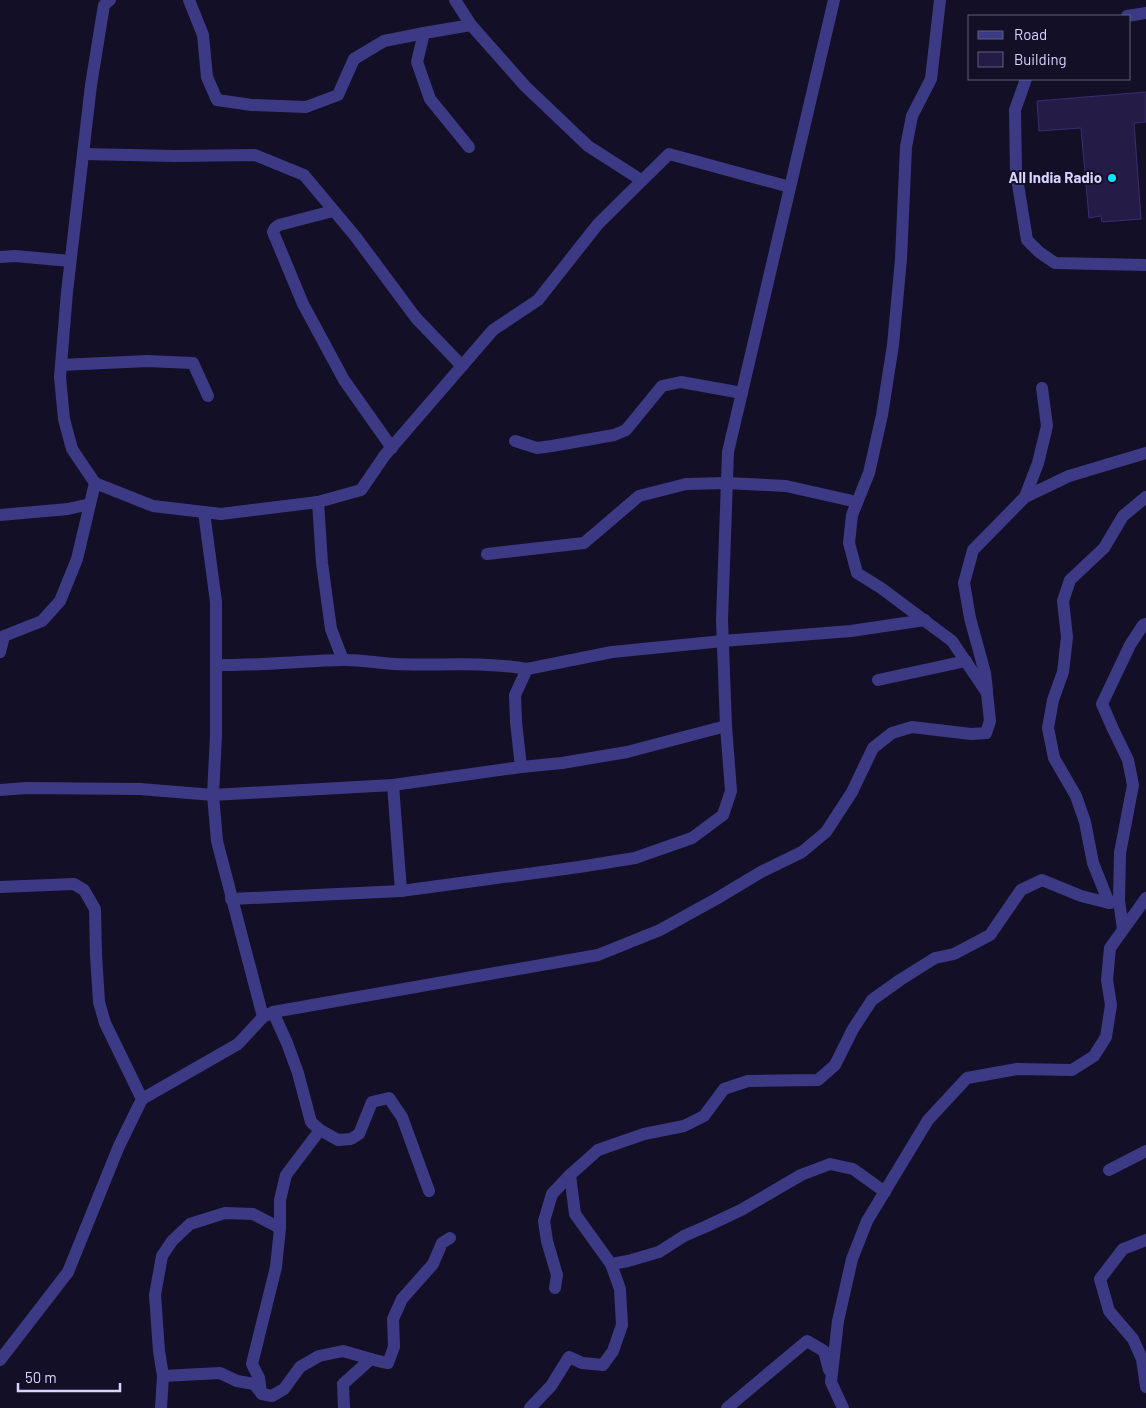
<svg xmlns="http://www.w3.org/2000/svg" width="1146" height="1408" font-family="Barlow,sans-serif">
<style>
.building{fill:#241b47;stroke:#3b2d73}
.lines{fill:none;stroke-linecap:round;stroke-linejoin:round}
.minor{stroke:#3d3a85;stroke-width:12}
.poi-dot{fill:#00e5ff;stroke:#130f26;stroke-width:2}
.labels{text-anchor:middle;stroke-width:4;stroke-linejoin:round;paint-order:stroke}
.poi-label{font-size:15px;font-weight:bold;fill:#d9d4ff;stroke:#130f26;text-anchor:end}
</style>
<rect width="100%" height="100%" fill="#130f26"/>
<!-- building -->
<path class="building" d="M1146 92V122L1134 123 1141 219 1102 222 1101 216 1089 218 1081 128 1039 131 1037 101Z"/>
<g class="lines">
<!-- minor -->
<g class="minor">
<path d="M110 0 104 5 91 85 67 292 60 377 64 419 72 449 95 483 153 506 221 514 318 502 361 490 385 455 493 330 538 300 598 224 669 154 790 187"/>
<path d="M189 0 203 35 207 77 217 100 252 105 306 107 338 95 354 59 384 41 424 33"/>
<path d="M455 0 471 25 525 86 588 146 641 180"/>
<path d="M1127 16 1146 13"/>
<path d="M1026 79 1015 110 1016 172 1027 240 1039 252 1055 263 1146 265"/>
<path d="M469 147 430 99 417 62 424 33 471 25"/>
<path d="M83 154 175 156 255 155 304 175 355 236 416 318 462 366"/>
<path d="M333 211 279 225 275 228 273 232 303 304 344 380 392 448"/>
<path d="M0 257 15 256 70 261"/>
<path d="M61 365 147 361 193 363 208 396"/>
<path d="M515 441 537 448 552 446 614 435 626 430 662 386 681 382 742 393"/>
<path d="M1025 497 1038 463 1047 426 1042 388"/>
<path d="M318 502 322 563 331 629 343 660"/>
<path d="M204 512 216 602V735L213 795 217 841 263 1017"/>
<path d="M0 515 68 509 90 504"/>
<path d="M487 554 584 543 639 496 686 484 727 483 786 486 857 502"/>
<path d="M0 652 4 636 42 621 60 601 77 559 95 483"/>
<path d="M216 665C258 666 299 661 341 660 359 659 376 663 394 664 439 666 482 661 527 669"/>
<path d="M878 680 966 661"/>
<path d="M987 690 985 673 970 618 964 583 973 550 1025 497 1069 476 1146 453"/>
<path d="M521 767 516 722 515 695 527 669 612 652 723 641 851 631 925 620"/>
<path d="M393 785 401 891"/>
<path d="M0 790 26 788 140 789 213 795 393 785 521 767 562 763 627 752 726 726 722 620 728 452 834 0"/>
<path d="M0 887 74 884 84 890 95 909 96 955 99 1002 105 1023 142 1099 119 1146 68 1272 0 1360"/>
<path d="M231 899 401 891 579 867 635 858 692 838 723 815 731 791 726 726"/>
<path d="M1109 903 1093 863 1085 822 1076 796 1054 758 1048 728 1053 700 1063 672 1067 637 1063 601 1070 580 1104 548 1123 516 1146 497"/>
<path d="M1123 929 1119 901 1120 853 1133 785 1128 760 1113 729 1102 704 1130 645 1143 625 1146 624"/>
<path d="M273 1012 598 955 660 930 716 899 761 872 802 852 826 832 852 792 873 748 892 733 912 727 971 734 986 733 990 721 987 693 952 641 881 588 857 573 849 543 852 515 869 473 882 415 893 345 901 259 906 147 912 116 931 79 940 0"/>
<path d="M142 1099 238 1044 263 1017 273 1012 287 1043 298 1073 311 1122 320 1130 338 1140 351 1139 359 1134 372 1102 389 1098 402 1117 429 1191"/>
<path d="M1109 1170 1146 1151"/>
<path d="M1146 1240 1123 1249 1100 1279 1109 1311 1133 1339 1142 1359 1146 1387"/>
<path d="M611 1264 628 1261 659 1252 684 1236 707 1226 741 1210 801 1175 830 1164 853 1169 885 1192"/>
<path d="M555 1288 557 1275 547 1241 544 1221 552 1194 570 1175 598 1150 644 1134 684 1126 704 1116 724 1089 748 1081 818 1080 835 1065 853 1029 872 1000 900 980 935 958 954 954 990 935 1021 890 1042 880 1081 896 1109 903 1119 901"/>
<path d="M163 1376 220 1373 237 1381 254 1384 262 1394 272 1396 284 1389 300 1367 319 1356 343 1351 378 1361 388 1363 394 1347 393 1319 402 1299 433 1264 442 1243 450 1238"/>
<path d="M261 1393 259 1378 252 1364 276 1267 280 1228V1200L286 1175 320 1130"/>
<path d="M161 1408 163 1376 159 1351 155 1295 162 1256 172 1241 190 1224 225 1213 253 1214 280 1228"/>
<path d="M344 1408 343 1384 371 1359"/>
<path d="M530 1408 551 1386 569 1357 582 1363 603 1365 613 1351 622 1325 620 1289 611 1264 575 1214 570 1175"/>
<path d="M727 1408 807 1341 824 1351 829 1370"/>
<path d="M843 1408 831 1382 838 1321 852 1259 867 1221 928 1120 967 1078 1017 1069 1072 1070 1094 1056 1106 1037 1111 1005 1107 980 1110 948 1146 898"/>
</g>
</g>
<!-- markers -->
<circle class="poi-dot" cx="1112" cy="178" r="5"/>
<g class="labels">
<!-- poi labels -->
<g class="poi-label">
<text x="1102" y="183">All India Radio</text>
</g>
</g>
<!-- legend -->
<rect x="968" y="15" width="162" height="65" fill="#130f26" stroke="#625e7d"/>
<rect x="978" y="31" width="25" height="8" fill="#3d3a85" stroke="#625e7d"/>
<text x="1014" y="40" font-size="15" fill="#d9d4ff">Road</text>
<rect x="978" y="52" width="25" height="15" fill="#241b47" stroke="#625e7d"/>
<text x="1014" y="65" font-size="15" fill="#d9d4ff">Building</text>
<!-- scale -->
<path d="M18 1383v8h102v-8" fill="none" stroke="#d9d4ff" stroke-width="2.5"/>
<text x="25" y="1383" font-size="15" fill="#d9d4ff" stroke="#130f26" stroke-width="4" paint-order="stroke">50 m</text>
</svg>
